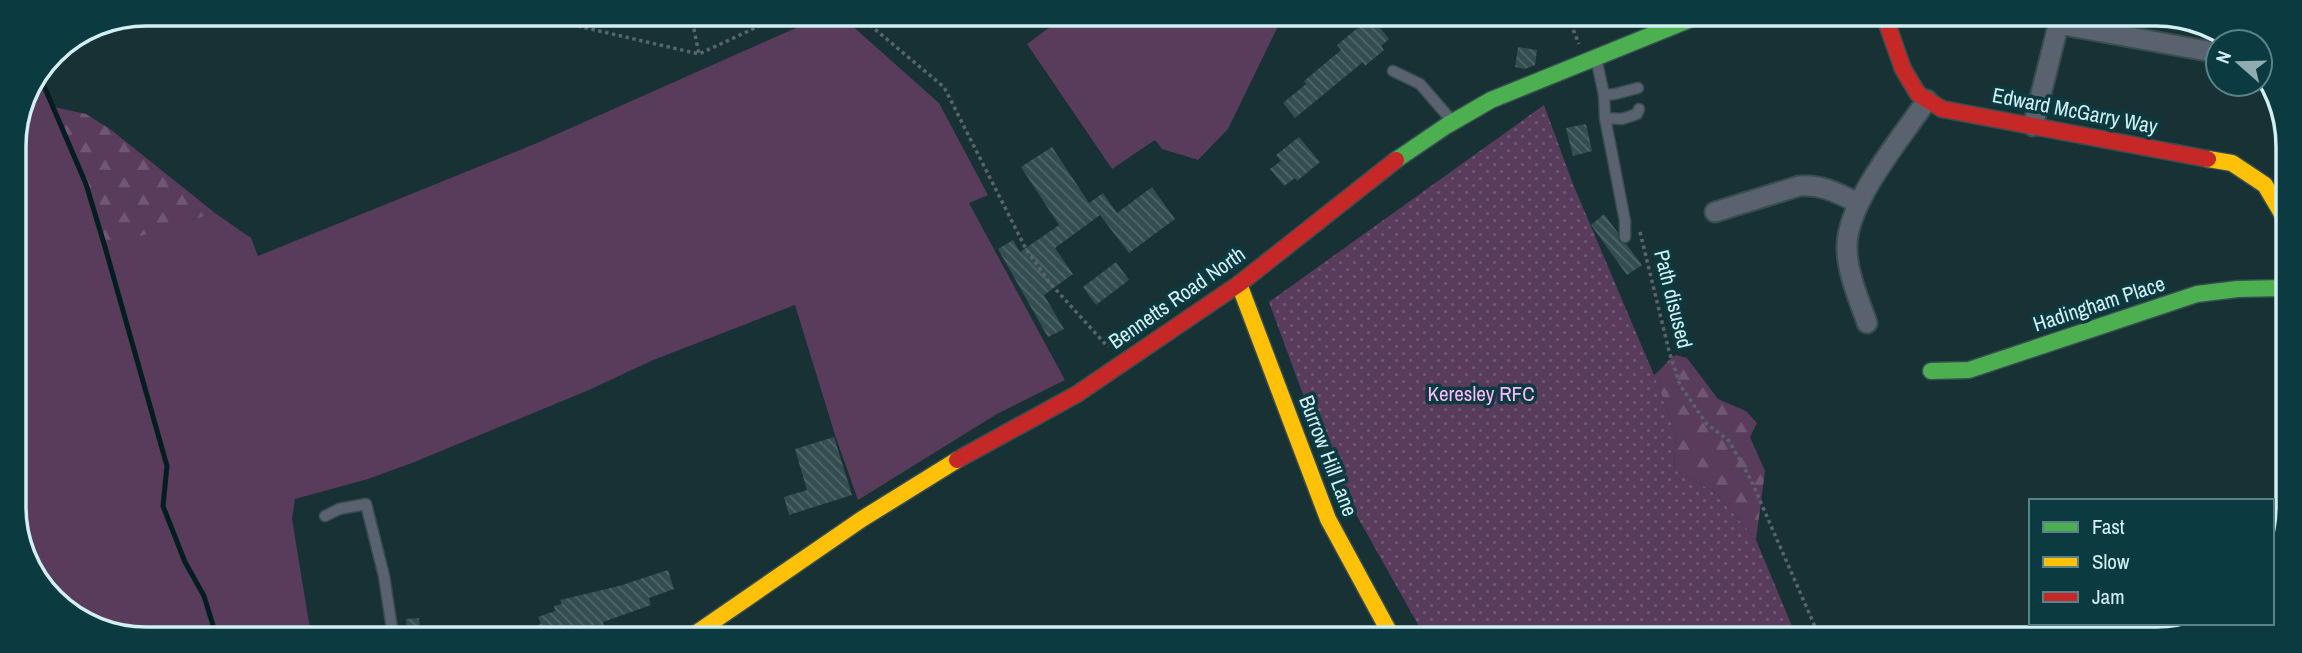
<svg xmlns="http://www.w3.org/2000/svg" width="2302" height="653" font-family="'Archivo Narrow',sans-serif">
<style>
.grass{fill:#593b5c}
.forest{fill:url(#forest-firs)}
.park{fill:url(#park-dots)}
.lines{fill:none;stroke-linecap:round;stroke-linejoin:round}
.stream{stroke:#041d21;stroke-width:5}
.building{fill:url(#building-back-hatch)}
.lane-casing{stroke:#374e50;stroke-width:13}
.street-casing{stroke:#374e50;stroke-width:23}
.fast-casing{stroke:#374e50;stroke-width:19}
.slow-casing{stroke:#374e50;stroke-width:19}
.jam-casing{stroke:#374e50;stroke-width:19}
.path{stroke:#58646c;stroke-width:3.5;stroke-dasharray:3.5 3.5;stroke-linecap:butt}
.lane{stroke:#5a626f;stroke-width:10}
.street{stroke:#5a626f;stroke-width:19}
.fast{stroke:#4caf50;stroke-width:16}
.slow{stroke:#ffc107;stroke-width:16}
.jam{stroke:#c62828;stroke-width:16}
.labels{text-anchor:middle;stroke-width:7;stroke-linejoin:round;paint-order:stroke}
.street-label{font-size:21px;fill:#d2eff4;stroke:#0b3a40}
.park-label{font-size:21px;fill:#fdbafa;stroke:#0b3a40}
.rim{fill:none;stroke:#d2eff4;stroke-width:3.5}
</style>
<defs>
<pattern id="forest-firs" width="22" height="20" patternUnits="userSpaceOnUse" patternTransform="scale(1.75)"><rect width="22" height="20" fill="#593b5c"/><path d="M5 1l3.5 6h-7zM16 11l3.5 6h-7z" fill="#705874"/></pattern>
<pattern id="park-dots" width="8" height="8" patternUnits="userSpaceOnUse" patternTransform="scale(1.75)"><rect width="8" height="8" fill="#593b5c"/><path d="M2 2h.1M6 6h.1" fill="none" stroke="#705874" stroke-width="1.8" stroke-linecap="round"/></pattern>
<pattern id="building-back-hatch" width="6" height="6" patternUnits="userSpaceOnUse" patternTransform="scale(1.75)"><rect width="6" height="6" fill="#334d50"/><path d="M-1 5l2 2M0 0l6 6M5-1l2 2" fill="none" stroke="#50676a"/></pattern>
</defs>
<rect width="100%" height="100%" fill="#173134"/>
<!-- grass -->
<g class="grass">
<path d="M825 15H840L939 103 988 195 969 203 1065 380 997 414 858 500 835 435 795 305 651 361 589 390 412 463 368 479 295 499 292 519 311 635H112L47 594 16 532 14 138 41 79 86 184 105 246 215 213 251 238 258 256 537 143Z"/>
<path d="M1065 16H1283L1228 129 1198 160 1162 149 1155 140 1112 169 1027 44Z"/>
</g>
<!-- forest -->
<g class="forest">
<path d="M54 107 86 114 110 129 215 213 105 247 86 184Z"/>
<path d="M1676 355 1687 358 1718 399 1746 411 1757 423 1750 437 1765 471 1756 540 1716 493 1674 470 1676 433 1654 375C1663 369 1666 360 1676 355Z"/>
</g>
<!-- park -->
<path class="park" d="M1544 105 1573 184 1654 375 1676 433 1674 470 1716 493 1756 540 1797 638 1425 637 1330 468 1269 302Z"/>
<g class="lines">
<!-- stream -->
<path class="stream" d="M41 79 86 184 105 247 167 466 163 506 185 562 204 596 216 635"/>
</g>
<!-- building -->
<g class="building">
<path d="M1366 17H1371L1389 39 1381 46 1384 50 1365 66 1363 62 1295 118 1283 103 1306 84 1304 81 1341 50 1337 45 1360 26 1358 23Z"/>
<path d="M1518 47 1537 50 1535 65 1525 69 1515 67Z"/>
<path d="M1586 124 1592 151 1573 156 1566 128Z"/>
<path d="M1299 137 1320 162 1297 181 1295 178 1284 186 1270 169 1281 161 1276 155Z"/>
<path d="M1052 147 1089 203 1103 193 1117 213 1152 187 1175 219 1129 253 1100 215 1055 248 1073 274 1044 295 1064 329 1048 337 998 249 1013 240 1020 252 1059 225 1021 167Z"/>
<path d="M1604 214 1618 233 1619 241 1626 244 1642 265 1627 275 1591 225Z"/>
<path d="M1116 262 1129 280 1096 305 1083 287Z"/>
<path d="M834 437 852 495 789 515 784 497 807 490 795 449Z"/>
<path d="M668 570 674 589 649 598 651 605 603 622 604 627 584 633V636L515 635V633L541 624 538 617 555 611 554 606 562 604 560 600 619 586Z"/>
<path d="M419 618 421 635H407L406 619Z"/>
</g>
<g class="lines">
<!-- lane casing -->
<g class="lane-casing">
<g id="lane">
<path d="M1596 58 1604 95 1605 118 1625 221V237"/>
<path d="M1393 71 1420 84 1453 122"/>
<path d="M1604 95 1615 94 1638 88"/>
<path d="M1605 118 1622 119 1637 114 1639 109"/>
<path d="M325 516 339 509 366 504 384 576 393 635"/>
</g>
</g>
<!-- street casing -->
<g class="street-casing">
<g id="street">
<path d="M2058 24 2218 53"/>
<path d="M2033 126 2060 18"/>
<path d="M1715 212 1799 186C1821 184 1838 193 1858 203"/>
<path d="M1867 323C1859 299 1846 271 1847 245 1848 201 1902 137 1927 100"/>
</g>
</g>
<!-- fast casing -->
<g class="fast-casing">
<g id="fast">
<path d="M1396 160 1446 126 1491 100 1696 17"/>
<path d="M1931 371 1969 370 2197 294 2238 289 2282 288"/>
</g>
</g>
<!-- slow casing -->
<g class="slow-casing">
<g id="slow">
<path d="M2208 159 2232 163 2265 185 2285 219"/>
<path d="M1239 284 1328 519 1392 637"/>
<path d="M692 636 862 519 957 460"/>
</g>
</g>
<!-- jam casing -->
<g class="jam-casing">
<g id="jam">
<path d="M1885 18 1903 69 1918 94 1942 109 2208 159"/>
<path d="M957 460 1077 394 1239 284 1396 160"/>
</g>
</g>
<!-- path -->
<g class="path">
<path d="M530 15 699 54 783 15"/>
<path d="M691 15 699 54"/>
<path d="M859 16 944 87 1026 249 1049 282 1108 347"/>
<path d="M1568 17 1579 44"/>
<path d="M1640 232 1669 351 1680 385 1706 423 1729 441 1751 480 1820 638"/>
</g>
<!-- lane -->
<use href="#lane" class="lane"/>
<!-- street -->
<use href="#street" class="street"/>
<!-- fast -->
<use href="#fast" class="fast"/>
<!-- slow -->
<use href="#slow" class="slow"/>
<!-- jam -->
<use href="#jam" class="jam"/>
</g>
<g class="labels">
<!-- street labels -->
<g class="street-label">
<text transform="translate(2075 111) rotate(11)" y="7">Edward McGarry Way</text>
<text transform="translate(1177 298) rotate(-35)" y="7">Bennetts Road North</text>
<text transform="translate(1673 299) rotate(76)" y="7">Path disused</text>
<text transform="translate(2099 304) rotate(-18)" y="7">Hadingham Place</text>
<text transform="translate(1328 456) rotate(69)" y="7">Burrow Hill Lane</text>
</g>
<!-- park labels -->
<g class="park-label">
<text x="1481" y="401">Keresley RFC</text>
</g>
</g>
<!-- crop -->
<path d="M0 0H2302V653H0ZM146 26H2156A120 120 0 0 1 2276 146V507A120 120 0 0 1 2156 627H146A120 120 0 0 1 26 507V146A120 120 0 0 1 146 26Z" fill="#0b3a40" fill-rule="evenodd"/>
<path class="rim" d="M146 26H2156A120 120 0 0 1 2276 146V507A120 120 0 0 1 2156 627H146A120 120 0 0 1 26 507V146A120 120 0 0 1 146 26Z"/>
<!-- legend -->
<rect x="2029" y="499" width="245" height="126" fill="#0b3a40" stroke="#5b8288" stroke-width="2"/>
<rect x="2043" y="522" width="35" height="10" fill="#4caf50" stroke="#5b8288" stroke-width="2"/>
<text x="2092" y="534" font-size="21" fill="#d2eff4">Fast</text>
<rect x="2043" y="557" width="35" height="10" fill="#ffc107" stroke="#5b8288" stroke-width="2"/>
<text x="2092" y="569" font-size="21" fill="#d2eff4">Slow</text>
<rect x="2043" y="592" width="35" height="10" fill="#c62828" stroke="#5b8288" stroke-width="2"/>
<text x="2092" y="604" font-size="21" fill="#d2eff4">Jam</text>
<!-- north arrow -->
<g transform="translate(2239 63) rotate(290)"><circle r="33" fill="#0b3a40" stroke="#5b8288" stroke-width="2"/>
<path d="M0-5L12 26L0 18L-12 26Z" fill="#91acb1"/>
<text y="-10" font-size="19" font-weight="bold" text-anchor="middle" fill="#d2eff4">N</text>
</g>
</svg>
